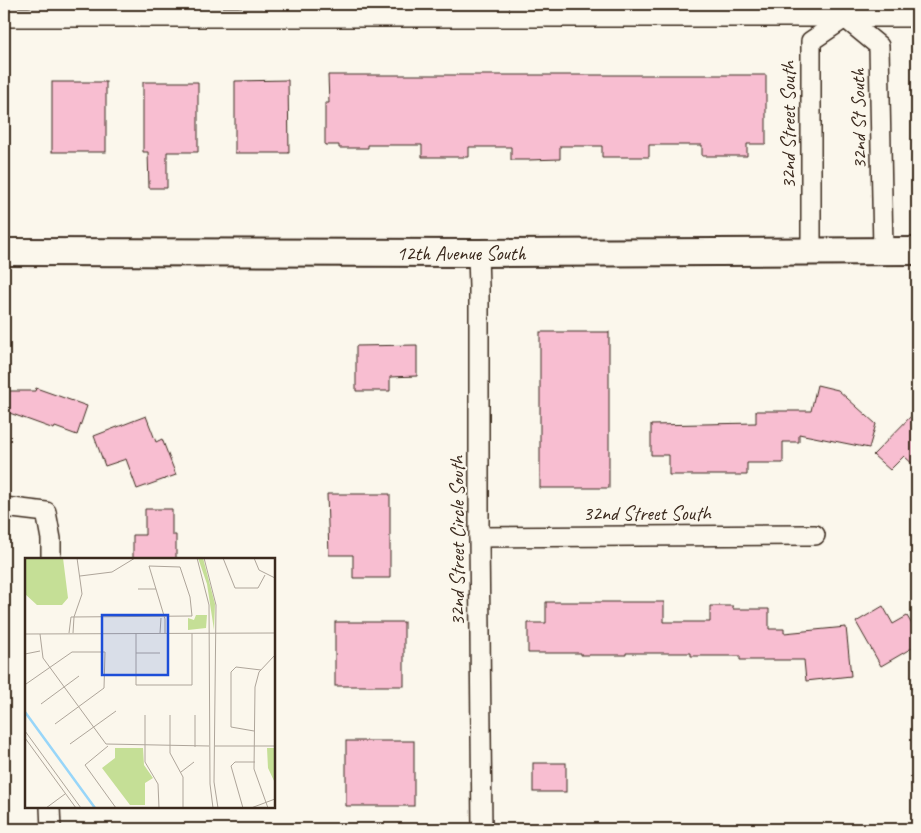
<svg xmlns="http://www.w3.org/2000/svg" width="921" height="833" font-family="Caveat,sans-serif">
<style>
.building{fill:#f8bed1;stroke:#3b2a1e}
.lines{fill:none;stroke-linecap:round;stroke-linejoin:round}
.street-casing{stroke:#3b2a1e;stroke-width:22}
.secondary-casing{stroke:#3b2a1e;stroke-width:30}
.street{stroke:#fbf7ec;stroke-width:19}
.secondary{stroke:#fbf7ec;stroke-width:26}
.labels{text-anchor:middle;stroke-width:4;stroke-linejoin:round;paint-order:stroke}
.street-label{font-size:20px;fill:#3b2a1e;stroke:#fbf7ec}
.inset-river{fill:none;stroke:#98d6f9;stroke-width:2.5}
.inset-road{fill:none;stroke:#aea59a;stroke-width:1}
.view{fill:#1d4ed8;fill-opacity:0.15;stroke:#1d4ed8;stroke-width:2.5}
.inset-edge{fill:none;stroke:#3b2a1e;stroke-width:2.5}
</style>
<rect width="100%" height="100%" fill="#fbf7ec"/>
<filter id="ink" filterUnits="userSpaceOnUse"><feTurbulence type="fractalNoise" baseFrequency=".02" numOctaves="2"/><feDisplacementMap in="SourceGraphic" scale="10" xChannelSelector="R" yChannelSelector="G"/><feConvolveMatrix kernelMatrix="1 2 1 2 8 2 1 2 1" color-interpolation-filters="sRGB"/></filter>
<g filter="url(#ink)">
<!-- building -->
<g class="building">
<path d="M328 75H766V144H747V156H702V145H649V157H602V146H560V159L529 160H511V147H469V157H422V145H368V148H339V145H325V103H329Z"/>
<path d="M288 80 289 153H235V81Z"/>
<rect x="52" y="82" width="54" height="70"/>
<path d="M143 82H198V152H167V188H149L148 152H143Z"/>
<rect x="540" y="332" width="69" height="156"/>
<path d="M417 345V376L390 377V391H356V346Z"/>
<path d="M817 385 838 390 876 424 869 448 799 434V442H783V463H747V475H669V455H651V425L756 423V411H811Z"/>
<path d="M36 388 87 406 77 435 55 427 54 429 4 411V391H35Z"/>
<path d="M917 410V468L904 456 890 470 873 455Z"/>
<path d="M146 416 156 442 162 439 176 475 137 489 126 459 105 466 94 436Z"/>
<path d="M327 494H390V578H353V555H329Z"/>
<path d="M145 509H172V535H176V559H133V535H145Z"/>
<path d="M546 602H664V622H710V606H733V609H769V629H784V633L846 627 851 676 806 681 804 660H740V656H691V653H626V655H581V653H528V623H546Z"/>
<path d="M883 606 893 624 907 616 917 633V645L881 666 856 622Z"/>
<rect x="335" y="622" width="69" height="64"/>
<rect x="346" y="741" width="68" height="65"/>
<rect x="533" y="763" width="33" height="29"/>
</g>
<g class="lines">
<!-- street casing -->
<g class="street-casing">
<g id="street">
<path d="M844 4 845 18 879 46 883 250"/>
<path d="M4 17H917"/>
<path d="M811 251V41L845 18"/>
<path d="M478 253 479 288V537L482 829"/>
<path d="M4 507 46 512 51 539V559"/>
<path d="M479 537 815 535"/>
<path d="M50 807 51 829"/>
</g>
</g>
<!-- secondary casing -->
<g class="secondary-casing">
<path id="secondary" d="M4 252 478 253 917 251"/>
</g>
<!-- street -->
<use href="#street" class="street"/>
<!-- secondary -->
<use href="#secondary" class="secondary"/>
</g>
</g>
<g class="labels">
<!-- street labels -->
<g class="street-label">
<text transform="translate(858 119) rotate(-91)" y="7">32nd St South</text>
<text transform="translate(788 125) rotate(-90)" y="7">32nd Street South</text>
<text x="461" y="260">12th Avenue South</text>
<text x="647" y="520">32nd Street South</text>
<text transform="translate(457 541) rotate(-90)" y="7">32nd Street Circle South</text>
</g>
</g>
<!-- overview -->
<g transform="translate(25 558)">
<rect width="250" height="250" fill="#fbf7ec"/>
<path d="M0 0H38L43 40 37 47H12L0 36ZM173 0H178L190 46 189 72 182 26ZM171 57H182L181 70 163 72V60L169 62ZM90 190H118L119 207 128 220 120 225V247H105L77 210 90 200ZM242 190H250V225L243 210Z" fill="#c5df96"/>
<path class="inset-river" d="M0 154 70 250"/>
<path class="inset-road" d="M172 0 184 47 185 226 188 250M179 0 191 47 189 224 193 250M198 0 210 30H233L240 17M229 0 234 12 250 20M124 8 140 61V75M55 18 87 14 110 0M113 31H131M44 75 46 59 167 58 165 39 155 9 124 8M48 75 49 59 57 36 52 0M111 75V127H167V75M135 75 136 60M0 76 250 75M15 76 18 100 81 186 184 188M111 95H135M0 96 15 93M1 126 47 94H80L79 130 30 166M16 146 54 118M120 157V204L133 226 134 250M145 157V195L158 219V250M170 157V189M0 173 56 250M229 173 206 169V114L211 109 236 112M0 180 51 250M45 186 91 153M83 188 60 207 91 250M190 188H250M156 214 169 204M21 250 40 236M218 250 206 208 210 204H230M226 250 250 241M243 250 229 211 230 129 234 114 250 97"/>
<path class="view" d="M77 57H143V117H77Z"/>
<rect width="250" height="250" class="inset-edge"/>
</g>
<!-- margin -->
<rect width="921" height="833" fill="none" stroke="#fbf7ec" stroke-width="20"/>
<rect x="10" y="10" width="901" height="813" fill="none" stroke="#3b2a1e" stroke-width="2" filter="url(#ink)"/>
</svg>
